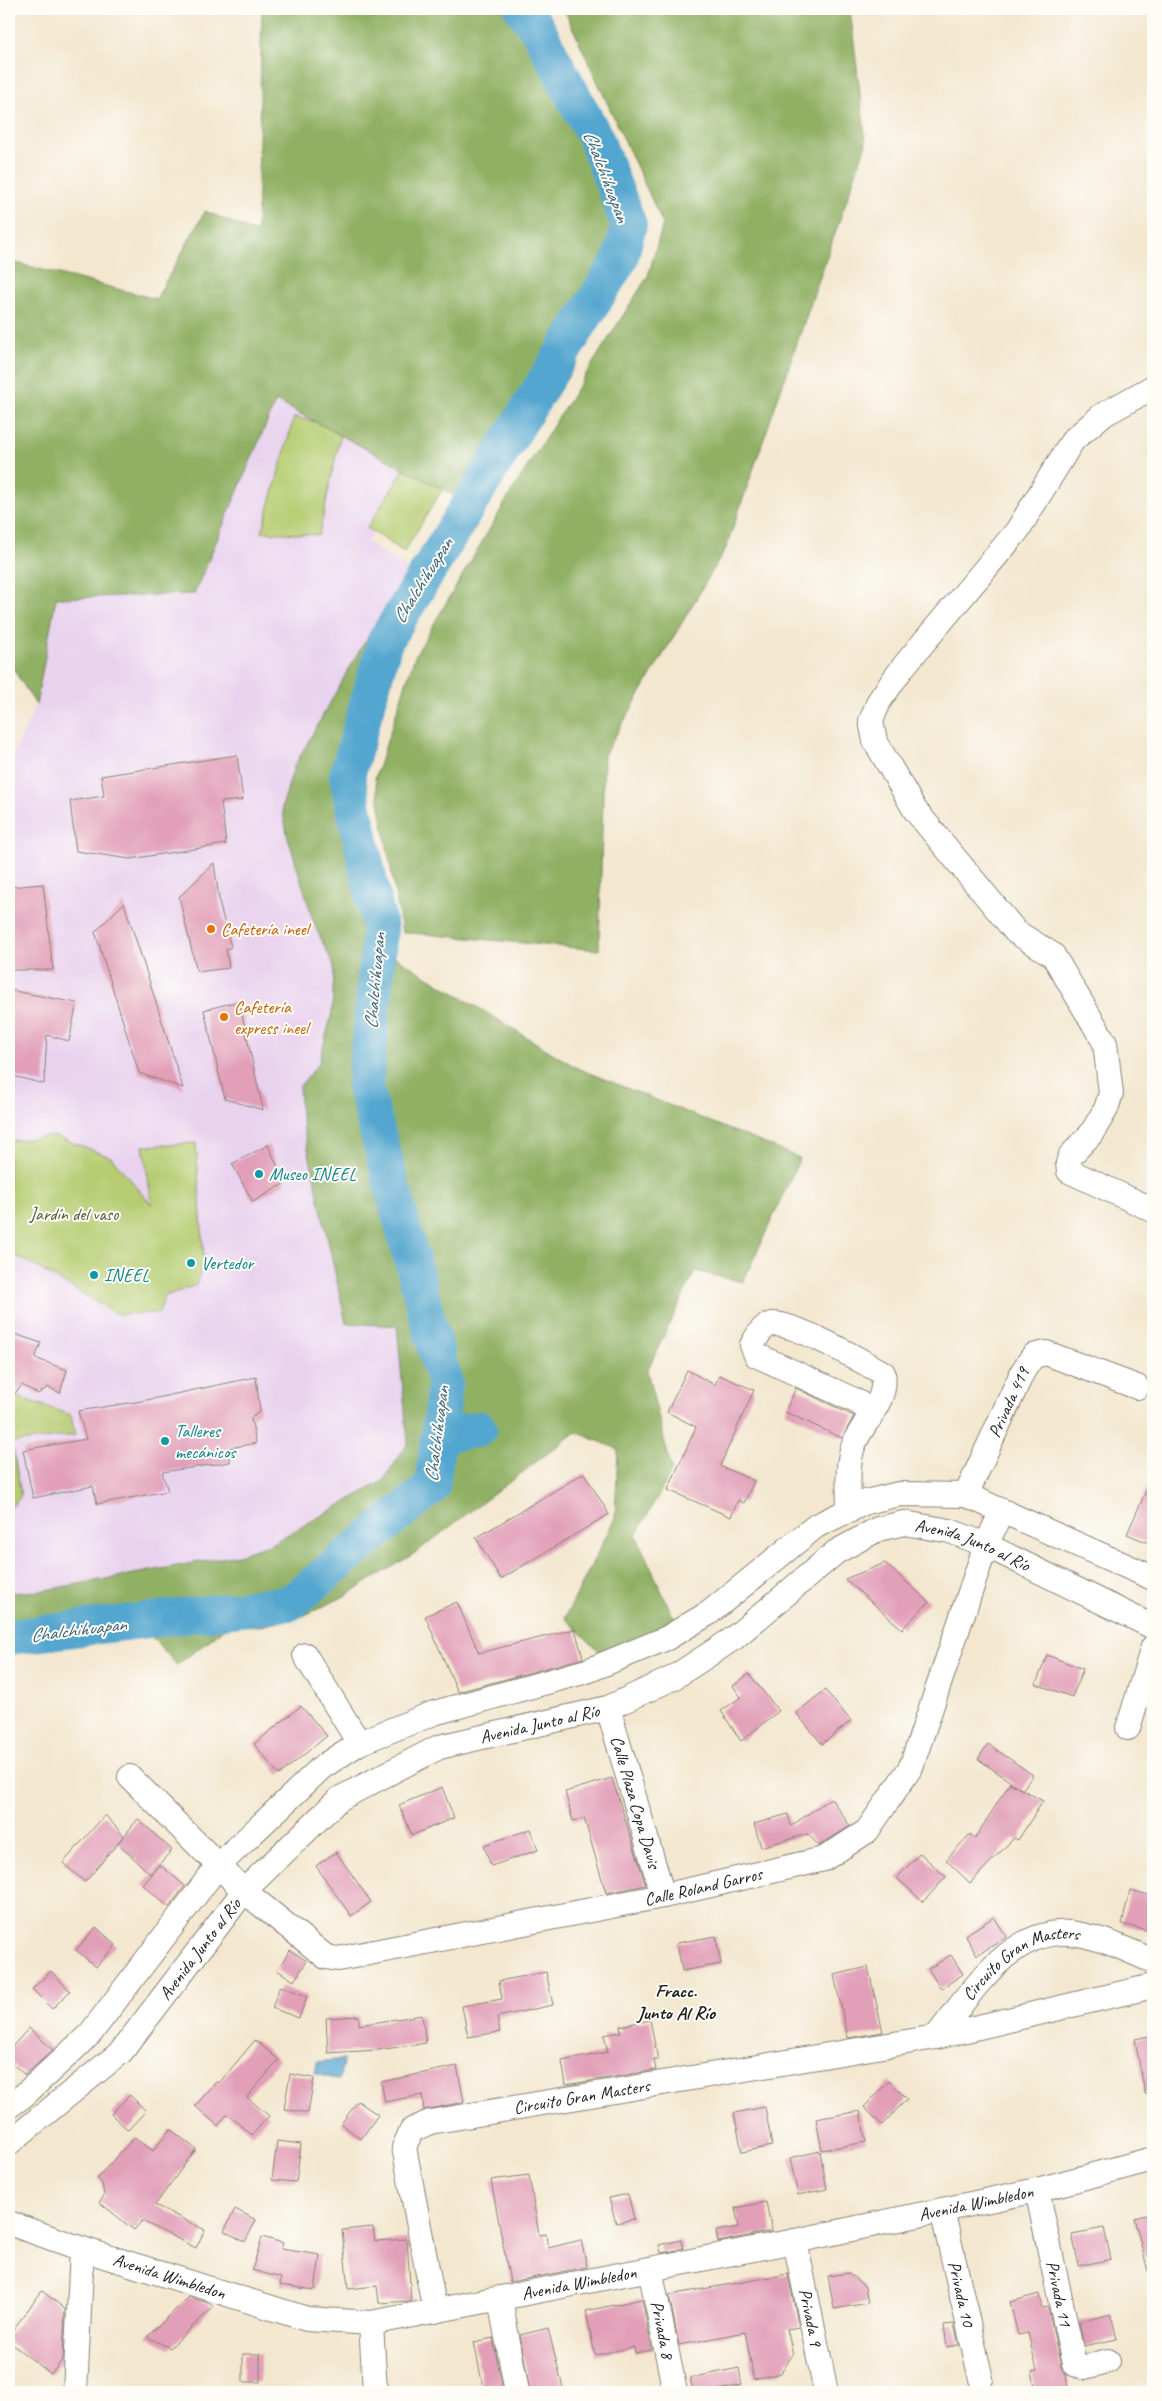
<svg xmlns="http://www.w3.org/2000/svg" width="1162" height="2401" font-family="Caveat,sans-serif">
<style>
.built{fill:#e9d2ee}
.green{fill:#b5cc71;stroke:#687446}
.forest{fill:#90b063;stroke:#566640}
.water{fill:#53a6cf;stroke:#386176}
.lines{fill:none;stroke-linecap:round;stroke-linejoin:round}
.river{stroke:#53a6cf;stroke-width:36}
.building{fill:#e29fb8}
.minor-casing{stroke:#888276;stroke-width:26}
.minor{stroke:#fff;stroke-width:24}
.food-dot{fill:#e8710a;stroke:#fdfcf7;stroke-width:2}
.culture-dot{fill:#0f9aa8;stroke:#fdfcf7;stroke-width:2}
.labels{text-anchor:middle;stroke-width:4;stroke-linejoin:round;paint-order:stroke}
.food-label{font-size:18px;fill:#c56008;stroke:#fdfcf7;text-anchor:start}
.culture-label{font-size:18px;fill:#0d838f;stroke:#fdfcf7;text-anchor:start}
.park-label{font-size:18px;fill:#525a3a;stroke:#fdfcf7}
.street-label{font-size:18px;fill:#1c1c1c;stroke:#fdfcf7}
.water-label{font-size:19px;font-style:italic;fill:#386176;stroke:#fdfcf7}
.neighbourhood-label{font-size:19px;font-weight:bold;fill:#1c1c1c;stroke:#fdfcf7}
</style>
<rect width="100%" height="100%" fill="#fdfcf7"/>
<filter id="ink" filterUnits="userSpaceOnUse"><feTurbulence type="fractalNoise" baseFrequency=".02" numOctaves="2"/><feDisplacementMap in="SourceGraphic" scale="10" xChannelSelector="R" yChannelSelector="G"/><feConvolveMatrix kernelMatrix="1 2 1 2 8 2 1 2 1" color-interpolation-filters="sRGB"/></filter>
<filter id="wash" filterUnits="userSpaceOnUse"><feTurbulence type="fractalNoise" baseFrequency=".0096" numOctaves="4" result="noise"/><feDisplacementMap in="SourceGraphic" scale="20" xChannelSelector="R" yChannelSelector="G"/><feGaussianBlur stdDeviation="1.12" result="paint"/><feColorMatrix in="noise" values="0 0 0 0 0 0 0 0 0 0 0 0 0 0 0 0 0 1.4 0 .05"/><feComposite in="paint" operator="in"/></filter>
<g filter="url(#wash)">
<rect width="100%" height="100%" fill="#f3e7cf"/>
<!-- built -->
<path class="built" d="M276 401 414 474 367 542 408 569 355 658 282 807 287 834 315 926 334 966 332 1013 319 1063 299 1087 397 1325 408 1443 383 1481 269 1545 238 1555 40 1591 9 1593V763L36 705 56 598 194 594Z"/>
<!-- green -->
<g class="green">
<path d="M294 417 342 428 319 535 262 532Z"/>
<path d="M410 460 447 482 404 552 367 528Z"/>
<path d="M54 1136 111 1157 152 1205 143 1146 196 1143 204 1259 196 1285 165 1296 159 1313 117 1314 21 1258 9 1254V1141Z"/>
<path d="M9 1394 71 1415 75 1435 10 1443 14 1453 21 1496 9 1510Z"/>
</g>
<!-- forest -->
<g class="forest">
<path d="M262 9H519L537 28 561 64 582 101 629 225 617 266 590 313 565 359 432 575 359 747 346 803V835L360 905 361 936 577 1068 800 1158 743 1282 695 1271 647 1371 672 1471 636 1535 677 1625 601 1653 565 1618 615 1518 618 1449 576 1432 415 1553 343 1597 303 1616 261 1626 229 1625 177 1665 148 1633 91 1635 9 1655V1593L40 1591 238 1555 269 1545 383 1481 408 1443 397 1326 346 1323 301 1117 299 1087 319 1063 332 1013 334 966 315 926 287 834 282 807 294 767 355 658 455 496 276 401 194 594 56 598 36 705 9 662V261L156 299 205 211 257 233Z"/>
<path d="M564 9H850L866 144 726 548 604 755 599 950 402 932 375 778 415 656 512 491 648 276 663 224Z"/>
</g>
<!-- water -->
<path class="water" d="M344 2059 339 2080 315 2074 317 2062Z"/>
<g class="lines">
<!-- river -->
<g class="river">
<path d="M438 1436 479 1429"/>
<path d="M9 1637 290 1603 432 1487 445 1384 365 1086 380 929 347 776 385 641 620 259 629 225 596 139 537 28 522 9"/>
</g>
</g>
<g id="blocks">
<!-- building -->
<g class="building">
<path d="M237 755 243 800 221 802 226 844 130 859 76 851 70 801 104 796 101 776Z"/>
<path d="M214 863 220 906 231 947 226 949 229 968 197 972 179 897Z"/>
<path d="M43 884 53 970H9V887Z"/>
<path d="M124 903 147 974 183 1088 139 1073 95 932Z"/>
<path d="M9 990 77 1003 69 1041 47 1035 44 1084 9 1075Z"/>
<path d="M239 1001 263 1110 225 1099 204 1010Z"/>
<path d="M268 1145 285 1183 253 1202 232 1164Z"/>
<path d="M9 1332 41 1343 35 1358 67 1370 60 1393 48 1387 38 1394 22 1385 9 1400Z"/>
<path d="M687 1370 715 1385 719 1375 754 1390 720 1466 754 1481 744 1503 738 1500 731 1517 668 1490 696 1427 667 1412Z"/>
<path d="M256 1377 260 1411 251 1418 256 1443 230 1448V1462L162 1472 168 1491 97 1504 93 1486 33 1498 23 1450 86 1439 78 1411 142 1401Z"/>
<path d="M796 1388 854 1416 842 1438 785 1412Z"/>
<path d="M584 1473 609 1514 501 1579 476 1538Z"/>
<path d="M1153 1475V1545L1127 1534Z"/>
<path d="M885 1563 929 1602 902 1629 845 1579Z"/>
<path d="M457 1602 479 1653 575 1629 583 1658 458 1692 425 1616Z"/>
<path d="M1047 1655 1083 1669 1072 1697 1036 1684Z"/>
<path d="M749 1674 779 1711 741 1741 721 1711 741 1697 733 1686Z"/>
<path d="M825 1690 851 1721 822 1744 796 1713Z"/>
<path d="M301 1706 327 1736 279 1775 254 1744Z"/>
<path d="M988 1744 1033 1775 1022 1790 978 1759Z"/>
<path d="M612 1778 646 1885 606 1893 584 1818 573 1821 565 1792Z"/>
<path d="M1010 1783 1043 1801 1018 1840 1014 1838 970 1883 946 1860 970 1834 975 1838Z"/>
<path d="M442 1787 454 1818 412 1835 399 1805Z"/>
<path d="M831 1798 850 1826 819 1846 808 1834 761 1847 754 1824 788 1814 791 1826Z"/>
<path d="M105 1815 124 1836 85 1882 63 1863Z"/>
<path d="M138 1819 172 1850 150 1874 118 1843Z"/>
<path d="M531 1829 538 1850 491 1866 484 1845Z"/>
<path d="M336 1852 371 1902 351 1916 316 1866Z"/>
<path d="M920 1853 946 1877 923 1902 897 1878Z"/>
<path d="M160 1865 185 1886 169 1907 143 1885Z"/>
<path d="M1130 1890 1153 1896V1932L1122 1924Z"/>
<path d="M994 1917 1007 1937 977 1955 965 1935Z"/>
<path d="M96 1927 116 1945 96 1967 76 1950Z"/>
<path d="M716 1936 721 1964 682 1971 677 1943Z"/>
<path d="M290 1950 307 1961 294 1981 277 1970Z"/>
<path d="M951 1955 963 1974 941 1989 928 1969Z"/>
<path d="M868 1967 883 2032 848 2038 834 1975Z"/>
<path d="M51 1971 70 1991 52 2009 32 1989Z"/>
<path d="M546 1972 553 2005 497 2017 500 2032 468 2037 462 2006 502 1999 499 1981Z"/>
<path d="M280 1986 307 1996 299 2018 272 2008Z"/>
<path d="M422 2015 426 2043 378 2050 328 2053 326 2018 359 2016V2025Z"/>
<path d="M650 2020 658 2060H654L656 2070 566 2085 562 2061 608 2052 604 2035 621 2032 620 2026Z"/>
<path d="M29 2028 53 2050 25 2075 9 2061V2050Z"/>
<path d="M1153 2035V2093L1145 2094 1135 2039Z"/>
<path d="M255 2040 279 2060 247 2097 269 2116 252 2135 227 2114 218 2126 195 2106 217 2081 219 2083Z"/>
<path d="M457 2066 464 2102 424 2110 422 2095 385 2102 381 2082Z"/>
<path d="M290 2074 314 2078 308 2113 284 2109Z"/>
<path d="M889 2081 907 2099 882 2125 864 2107Z"/>
<path d="M130 2095 146 2111 128 2130 111 2114Z"/>
<path d="M358 2101 378 2115 361 2139 341 2124Z"/>
<path d="M765 2107 772 2146 742 2152 734 2113Z"/>
<path d="M860 2111 866 2142 822 2150 816 2119Z"/>
<path d="M170 2129 196 2149 155 2205 205 2230 196 2248 142 2221 134 2230 99 2202 104 2196 102 2183 97 2178 135 2137 153 2151Z"/>
<path d="M277 2141 301 2144 296 2182 272 2180Z"/>
<path d="M820 2151 827 2189 798 2195 790 2158Z"/>
<path d="M529 2175 539 2235 546 2234 548 2248 581 2240 587 2267 510 2282 491 2180Z"/>
<path d="M628 2194 634 2219 616 2223 609 2198Z"/>
<path d="M766 2202 772 2231 718 2242 716 2231 739 2227 735 2208Z"/>
<path d="M235 2209 256 2220 245 2242 224 2231Z"/>
<path d="M1153 2213V2270L1148 2271 1134 2218Z"/>
<path d="M373 2227 375 2241 407 2239 411 2301 379 2303 377 2286 348 2289 342 2230Z"/>
<path d="M1104 2228 1111 2259 1079 2266 1072 2234Z"/>
<path d="M262 2237 283 2243 281 2249 320 2255 315 2290 280 2285 281 2278 252 2270Z"/>
<path d="M681 2240 683 2249 661 2253 659 2245Z"/>
<path d="M849 2273 865 2287 868 2303 834 2309 828 2276Z"/>
<path d="M788 2274 799 2327 787 2329 793 2354 781 2373 754 2379 745 2332 679 2345 669 2295Z"/>
<path d="M42 2291 65 2309 63 2359 51 2374 9 2342V2335Z"/>
<path d="M1039 2294 1042 2308 1048 2307 1061 2367 1066 2375 1069 2392H1036L1032 2371 1037 2370 1028 2333 1018 2335 1010 2302Z"/>
<path d="M189 2297 209 2303 213 2307 170 2348 147 2337Z"/>
<path d="M642 2299 652 2350 635 2353 634 2347 595 2355 586 2311Z"/>
<path d="M1111 2314 1117 2339 1084 2346 1079 2322Z"/>
<path d="M954 2324 959 2345 947 2347 944 2325Z"/>
<path d="M548 2328 564 2392H530L520 2335Z"/>
<path d="M493 2338 503 2392H484L474 2342Z"/>
<rect x="243" y="2354" width="17" height="28"/>
<path d="M739 2368 742 2385 709 2392H693L690 2378Z"/>
</g>
</g>
</g>
<g filter="url(#ink)">
<use href="#blocks" fill-opacity="0" stroke="#888276" stroke-width="1"/>
<g class="lines">
<!-- minor casing -->
<g class="minor-casing">
<g id="minor">
<path d="M1153 387 1101 416 1073 440 1017 531 903 667 879 701 871 721 875 741 915 810 1016 932 1053 955 1105 1043 1111 1093 1106 1109 1091 1134 1071 1155 1068 1163 1069 1171 1153 1210"/>
<path id="s1" d="M966 1495 1023 1371 1033 1356 1046 1353 1137 1387"/>
<path d="M849 1511C849 1490 846 1464 854 1444 864 1420 888 1401 883 1373 862 1361 795 1323 773 1324 762 1325 757 1337 752 1345L756 1355 856 1401 865 1407 870 1418"/>
<path d="M305 1655 359 1743"/>
<path id="s2" d="M608 1708 663 1896"/>
<path d="M1128 1728 1153 1647"/>
<path id="s3" d="M130 1777 244 1891 326 1957 338 1959 663 1896 824 1859 867 1831 911 1767 986 1545 1002 1511"/>
<path id="s4" d="M936 2037C971 1994 1012 1923 1077 1934 1103 1938 1129 1951 1153 1961"/>
<path d="M9 2106 23 2096 90 2034 217 1867 322 1767 359 1743 434 1713 587 1671 667 1638 709 1613 816 1526 866 1502 899 1494 966 1495 1153 1578"/>
<path id="s5" d="M9 2143 121 2052 244 1891 339 1799 439 1747 608 1708 673 1678 734 1638 836 1552 878 1529 904 1523 950 1531 986 1545 1153 1627"/>
<path id="s6" d="M1037 2190 1074 2364 1085 2367 1108 2361"/>
<path id="s7" d="M942 2210 981 2379"/>
<path id="s8" d="M9 2223 82 2249 307 2319 371 2323 795 2241 1037 2190 1153 2159"/>
<path id="s9" d="M795 2241 826 2392"/>
<path id="s10" d="M650 2269 675 2392"/>
<path d="M500 2299 517 2392"/>
<path id="s11" d="M435 2311 404 2147 412 2130 430 2122 936 2037 1153 1986"/>
<path d="M371 2323 375 2392"/>
<path d="M75 2392 82 2249"/>
</g>
</g>
<!-- minor -->
<use href="#minor" class="minor"/>
</g>
</g>
<!-- markers -->
<g class="food-dot">
<circle cx="211" cy="929" r="5"/>
<circle cx="224" cy="1017" r="5"/>
</g>
<g class="culture-dot">
<circle cx="259" cy="1174" r="5"/>
<circle cx="191" cy="1263" r="5"/>
<circle cx="94" cy="1275" r="5"/>
<circle cx="165" cy="1441" r="5"/>
</g>
<g class="labels">
<!-- food labels -->
<g class="food-label">
<text x="221" y="935">Cafetería ineel</text>
<text x="234" y="1013">Cafetería<tspan x="234" dy="21">express ineel</tspan></text>
</g>
<!-- culture labels -->
<g class="culture-label">
<text x="269" y="1180">Museo INEEL</text>
<text x="201" y="1269">Vertedor</text>
<text x="104" y="1281">INEEL</text>
<text x="175" y="1437">Talleres<tspan x="175" dy="21">mecánicos</tspan></text>
</g>
<!-- park labels -->
<g class="park-label">
<text x="74" y="1220">Jardín del vaso</text>
</g>
<!-- street labels -->
<g class="street-label">
<text dy="6" stroke="none"><textPath href="#s1" startOffset="102">Privada 419</textPath></text>
<text dy="6" stroke="none"><textPath href="#s5" startOffset="1190">Avenida Junto al Río</textPath></text>
<text dy="6" stroke="none"><textPath href="#s5" startOffset="695">Avenida Junto al Río</textPath></text>
<text dy="6" stroke="none"><textPath href="#s2" startOffset="98">Calle Plaza Copa Davis</textPath></text>
<text dy="6" stroke="none"><textPath href="#s3" startOffset="651">Calle Roland Garros</textPath></text>
<text dy="6" stroke="none"><textPath href="#s5" startOffset="274">Avenida Junto al Río</textPath></text>
<text dy="6" stroke="none"><textPath href="#s4" startOffset="118">Circuito Gran Masters</textPath></text>
<text dy="6" stroke="none"><textPath href="#s11" startOffset="359">Circuito Gran Masters</textPath></text>
<text dy="6" stroke="none"><textPath href="#s8" startOffset="994">Avenida Wimbledon</textPath></text>
<text dy="6" stroke="none"><textPath href="#s8" startOffset="169">Avenida Wimbledon</textPath></text>
<text dy="6" stroke="none"><textPath href="#s8" startOffset="589">Avenida Wimbledon</textPath></text>
<text dy="6" stroke="none"><textPath href="#s6" startOffset="106">Privada 11</textPath></text>
<text dy="6" stroke="none"><textPath href="#s7" startOffset="86">Privada 10</textPath></text>
<text dy="6" stroke="none"><textPath href="#s9" startOffset="78">Privada 9</textPath></text>
<text dy="6" stroke="none"><textPath href="#s10" startOffset="62">Privada 8</textPath></text>
</g>
<!-- water labels -->
<g class="water-label">
<text transform="translate(607 176) rotate(69)" y="7">Chalchihuapan</text>
<text transform="translate(422 580) rotate(-58)" y="7">Chalchihuapan</text>
<text transform="translate(374 981) rotate(-85)" y="7">Chalchihuapan</text>
<text transform="translate(436 1434) rotate(-83)" y="7">Chalchihuapan</text>
<text transform="translate(78 1629) rotate(-7)" y="7">Chalchihuapan</text>
</g>
<!-- neighbourhood labels -->
<g class="neighbourhood-label">
<text x="676" y="1997">Fracc.<tspan x="676" dy="22">Junto Al Río</tspan></text>
</g>
</g>
<!-- margin -->
<rect width="1162" height="2401" fill="none" stroke="#fdfcf7" stroke-width="30"/>
</svg>
